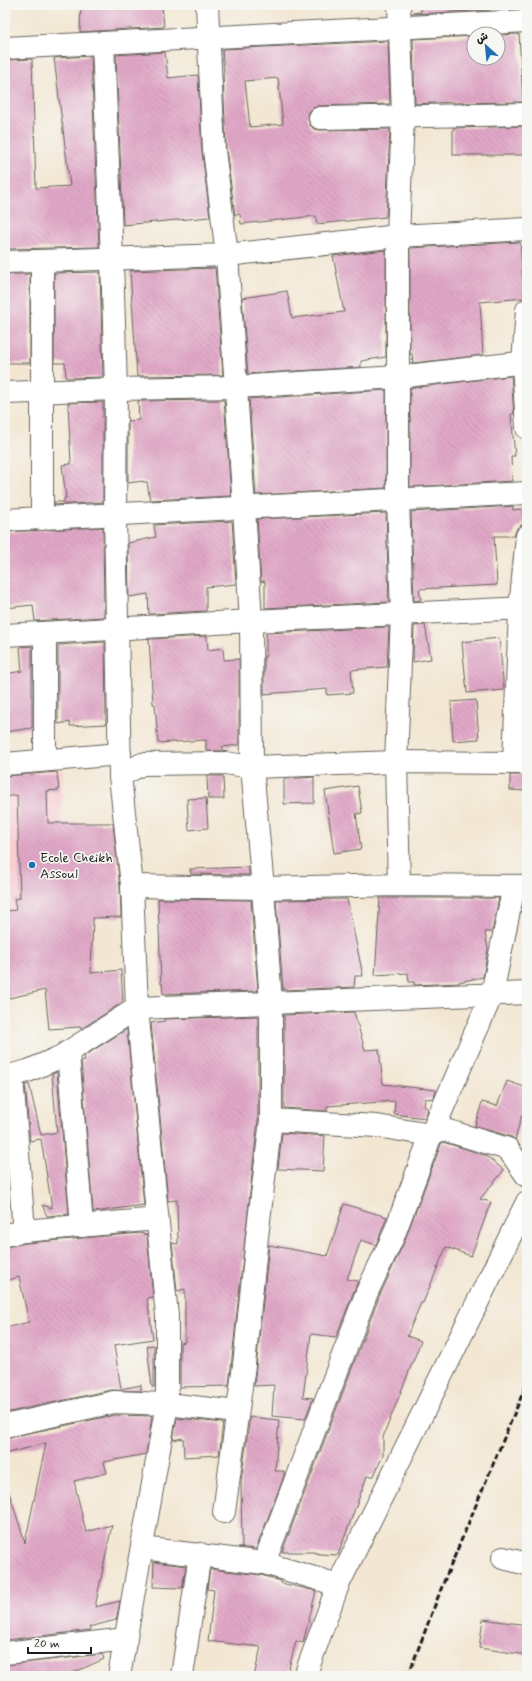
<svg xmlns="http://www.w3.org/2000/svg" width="532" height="1681" font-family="Mynerve,'Playpen Sans Arabic',sans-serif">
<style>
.built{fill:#f7cfd3}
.building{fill:url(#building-back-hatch);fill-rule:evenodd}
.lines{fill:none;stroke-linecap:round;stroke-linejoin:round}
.minor-casing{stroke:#67635c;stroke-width:24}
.minor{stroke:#fff;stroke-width:22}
.rail{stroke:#1c1c1c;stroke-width:3;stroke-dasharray:6 3;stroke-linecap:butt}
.poi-dot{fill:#1f6fb2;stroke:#f6f6f2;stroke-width:1.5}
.labels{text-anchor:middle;stroke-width:3.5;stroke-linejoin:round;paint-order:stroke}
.poi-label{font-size:14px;fill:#1c1c1c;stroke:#f6f6f2;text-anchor:start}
</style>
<defs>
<pattern id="building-back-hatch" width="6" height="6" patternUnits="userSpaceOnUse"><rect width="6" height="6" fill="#e1a7c7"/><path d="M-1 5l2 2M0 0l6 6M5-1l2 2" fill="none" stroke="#c08faa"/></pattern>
</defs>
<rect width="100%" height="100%" fill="#f6f6f2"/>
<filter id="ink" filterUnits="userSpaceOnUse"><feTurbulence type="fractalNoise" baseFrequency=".025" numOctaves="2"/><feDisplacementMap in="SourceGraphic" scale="8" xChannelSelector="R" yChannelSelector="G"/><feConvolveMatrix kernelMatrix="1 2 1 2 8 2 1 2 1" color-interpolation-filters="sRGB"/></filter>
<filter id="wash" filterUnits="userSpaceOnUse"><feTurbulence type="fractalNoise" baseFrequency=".012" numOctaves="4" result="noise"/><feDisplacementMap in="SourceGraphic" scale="16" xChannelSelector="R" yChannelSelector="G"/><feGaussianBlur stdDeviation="0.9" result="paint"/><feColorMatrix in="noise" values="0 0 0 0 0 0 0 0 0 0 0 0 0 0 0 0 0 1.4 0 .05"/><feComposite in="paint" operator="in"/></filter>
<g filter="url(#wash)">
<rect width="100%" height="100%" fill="#f3e7d3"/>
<!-- built -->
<path class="built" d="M63 769 56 955 5 961V774Z"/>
<g id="blocks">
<!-- building -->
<g class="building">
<path d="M81 5H162L164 27 80 32Z"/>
<path d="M421 5H491V10L412 14V13L421 12Z"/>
<path d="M519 34 523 102 453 103V102L415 104 413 39 474 36V58H498V35Z"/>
<path d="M388 41 390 104 319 106 313 108 309 112 308 118 310 125 314 129 320 130 390 129 386 217 317 224 316 216 241 224 240 214 235 215 226 149 223 73H224L222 49ZM278 78 283 124 250 127 245 81Z"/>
<path d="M165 52 168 78 198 75 202 151 210 217 123 225 116 55Z"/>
<path d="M91 56 99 247 5 249V93L10 92 7 60 32 59 36 188 70 186 54 58Z"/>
<path d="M527 126V155H453V128Z"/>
<path d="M520 242 524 298 480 302 483 355 413 363 412 354H410V248Z"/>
<path d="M386 250V357L361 361V367L248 374 242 298 287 291 292 318 344 312 333 256Z"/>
<path d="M215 268 223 375 137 376 130 271Z"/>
<path d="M100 272 103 377 66 378 65 363H54V273Z"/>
<rect x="5" y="274" width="25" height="89"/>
<path d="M511 376 514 414H511L515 456H511L512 481 410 487V388Z"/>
<path d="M386 390V488L256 495 249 399Z"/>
<path d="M224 400 231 496 150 500 147 482H143V481L128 483V421L139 420 138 401Z"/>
<path d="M103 402V502L54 505V502H64V498H66L62 465 71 464 68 403Z"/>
<path d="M513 506V510L522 509 523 524 517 528 514 536H494L497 585 419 589 421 600 414 601 411 512Z"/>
<path d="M386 513 389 602 265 608V581L261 582 257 519Z"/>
<path d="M232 521 236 584 206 587V611L149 614 148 594 129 597 128 543 156 537 154 525Z"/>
<path d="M103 527 104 617 35 621 33 605 5 608V532Z"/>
<path d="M425 625 431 659 413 662 414 626Z"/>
<path d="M389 627 387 667 351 670 353 693 327 695V689L264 694V656H266V633Z"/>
<path d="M207 636 208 650 223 648 224 660 239 659V745L222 747V751H206V740L158 743 155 704H153L149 639Z"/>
<path d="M499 638 504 690 467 693 462 642Z"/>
<path d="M105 642 106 724 70 726V722L58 724V645Z"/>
<path d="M32 646V728L5 732V674L22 671 20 647Z"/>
<path d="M476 700 479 739 453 741 451 702Z"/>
<path d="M57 772 59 790 47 791 48 823H113L120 887 121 917 93 918 91 973 121 970 123 1002 81 1029 80 1027 49 1029 45 990 5 999V911L16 910 14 899 20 898 17 795 5 797V776Z"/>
<path d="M510 775H527V791L510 790Z"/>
<path d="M207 776H223L224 799H208Z"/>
<path d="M314 777V803L284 804V779Z"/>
<path d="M358 786 362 813 356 814 361 849 334 853 325 791Z"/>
<path d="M206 798 208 828 189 830 187 799Z"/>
<path d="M249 867V875L191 874 190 869Z"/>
<path d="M380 898H499L492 932H485L488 949 483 977 459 982V983L414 985V982H409L408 973 375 975Z"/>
<path d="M158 899 251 900 258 991 163 994 162 983 161 984Z"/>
<path d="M347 899 363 976H355L354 987 283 990 276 900Z"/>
<path d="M354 1012 365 1050 379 1049 383 1084 436 1090 434 1098 425 1099 424 1106 428 1109 425 1118 394 1114 395 1101 327 1106V1111L284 1108V1015Z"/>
<path d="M258 1016V1119L229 1386 180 1387V1343L185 1342V1289L177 1291 172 1243 178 1244 177 1200 168 1201 151 1023 165 1021 164 1019Z"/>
<path d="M127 1029 144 1205 93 1212 81 1061 85 1060 84 1056Z"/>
<path d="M57 1072 69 1214 47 1216 42 1205 52 1208 41 1139 30 1141 25 1085 29 1084 41 1135 57 1132 52 1074Z"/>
<path d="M507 1081 527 1088V1116L522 1114 515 1140 512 1137 475 1126 482 1102 497 1106Z"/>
<path d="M282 1133 325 1136 323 1171 278 1169Z"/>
<path d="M443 1142 485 1155 504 1170 480 1199 491 1202 471 1256 446 1247 423 1303H421L407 1336 421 1341 383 1437V1455L374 1476H367L338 1555 320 1554 313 1552H282L379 1297 404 1242 441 1144Z"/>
<path d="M344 1204 387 1217 376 1245 361 1240 347 1279 358 1281 336 1337 311 1334 303 1397 313 1398 305 1419 272 1416 274 1385 254 1386 269 1245 327 1256Z"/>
<path d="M140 1233 147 1235 153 1297 147 1298 153 1339 114 1345 121 1389 141 1385V1391L111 1390 5 1413V1328L29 1322 19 1277 5 1281V1247L26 1243Z"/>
<path d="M154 1345V1387H152L147 1346Z"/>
<path d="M115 1415 152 1416 146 1454 104 1462 107 1473 74 1481 86 1532 112 1525 95 1607 120 1601 116 1620 89 1627 91 1630 5 1640V1493L9 1492 25 1543 46 1443 5 1454V1438Z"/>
<path d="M250 1417 279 1420 275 1471H284V1476L256 1549 238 1547H242L241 1481Z"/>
<path d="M177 1418 223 1423 219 1455 184 1457 183 1438 173 1440Z"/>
<path d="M154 1562 186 1566 182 1588 153 1587Z"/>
<path d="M210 1569 261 1575 281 1581V1583L316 1591 303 1643 296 1641 287 1676H254L261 1647 208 1641 214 1590 207 1589Z"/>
<path d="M483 1619 527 1625V1655L479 1648Z"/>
<path d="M102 1654 104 1659 66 1676H5V1665Z"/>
</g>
</g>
</g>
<g filter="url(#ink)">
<use href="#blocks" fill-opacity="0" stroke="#67635c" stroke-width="1"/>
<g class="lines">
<!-- minor casing -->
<g class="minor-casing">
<g id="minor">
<path d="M207 5 214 150 227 255 244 508 251 621 252 767 263 888 271 1003V1120L257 1237 244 1365 224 1512"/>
<path d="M103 43 112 259 116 389 115 516 120 776 132 886 137 1008 167 1316V1404L119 1676"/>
<path d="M5 48 527 21"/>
<path d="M320 118 527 114"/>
<path d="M42 261V519"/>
<path d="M5 262 227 255 398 236 527 229"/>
<path d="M527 310 523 362 527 428"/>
<path d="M5 393 116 389 235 387 398 377 527 362"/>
<path d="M5 520 527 493"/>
<path d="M5 635 251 621 527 608"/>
<path d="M45 760V633"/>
<path d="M514 763 520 609 527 536"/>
<path d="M5 764 120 754"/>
<path d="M120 776 142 764 225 763 252 767 396 762 527 763"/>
<path d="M399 885 396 762 402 614 398 500V236L403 115 399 5"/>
<path d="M132 886 263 888 399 885 527 886"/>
<path d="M68 1052 82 1226"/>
<path d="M12 1076 24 1231"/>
<path d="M5 1077 28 1071 60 1057 137 1008 527 993"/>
<path d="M271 1120 377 1126 431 1135 442 1129 508 1149 527 1176"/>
<path d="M5 1235 24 1231 157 1219"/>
<path d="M5 1426 114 1402 167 1404 237 1412"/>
<path d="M142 1548 264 1563 338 1585"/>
<path d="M503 1558 527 1564"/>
<path d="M264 1563 367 1292 393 1237 431 1135 492 994 514 886"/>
<path d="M5 1653 126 1639"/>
<path d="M182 1676 200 1554"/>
<path d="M305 1676 338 1585 527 1202"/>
</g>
</g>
<!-- minor -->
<use href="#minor" class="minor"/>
<!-- rail -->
<path class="rail" d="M408 1676 443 1584 527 1383"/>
</g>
</g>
<!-- markers -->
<circle class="poi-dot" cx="32" cy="865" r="4"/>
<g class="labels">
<!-- poi labels -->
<g class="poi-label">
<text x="40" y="862">Ecole Cheikh<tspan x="40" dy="16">Assoul</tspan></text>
</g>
</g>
<!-- margin -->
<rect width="532" height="1681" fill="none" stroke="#f6f6f2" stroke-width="20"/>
<!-- north arrow -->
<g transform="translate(486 46) rotate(333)"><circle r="19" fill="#f6f6f2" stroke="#9f9f9c"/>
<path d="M0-3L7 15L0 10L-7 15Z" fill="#1f6fb2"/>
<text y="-6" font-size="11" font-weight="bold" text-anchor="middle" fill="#1c1c1c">ش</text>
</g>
<!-- scale -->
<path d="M28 1647v6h63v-6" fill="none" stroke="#1c1c1c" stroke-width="2"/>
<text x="34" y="1647" font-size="12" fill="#1c1c1c" stroke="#f6f6f2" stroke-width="3" paint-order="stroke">20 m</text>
</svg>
